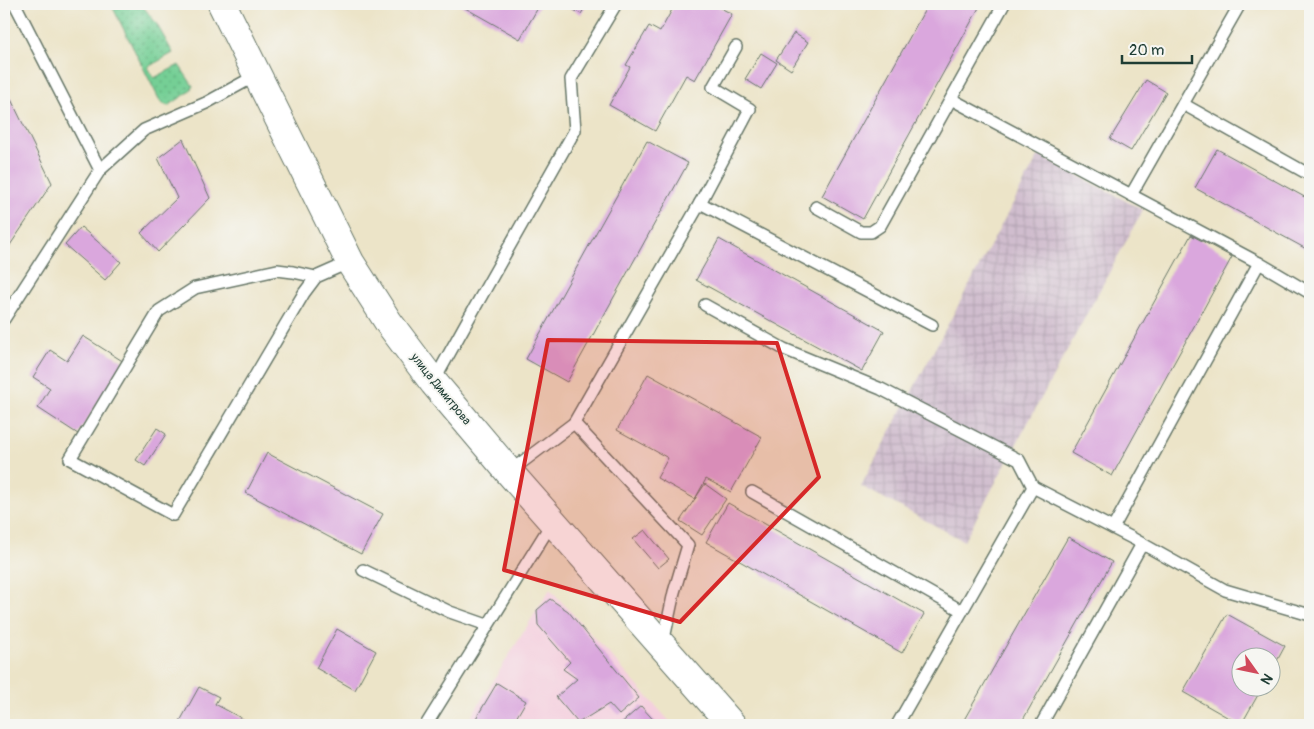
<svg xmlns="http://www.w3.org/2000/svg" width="1314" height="729" font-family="Pangolin,sans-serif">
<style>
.built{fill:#f4cfde}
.industrial{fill:url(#industrial-grid)}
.grass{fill:url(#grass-dots);stroke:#4a8664}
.building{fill:#daa7dd}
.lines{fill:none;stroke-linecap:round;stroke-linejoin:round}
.service-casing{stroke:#677768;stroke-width:14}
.secondary-casing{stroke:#677768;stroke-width:30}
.service{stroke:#fff;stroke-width:11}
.secondary{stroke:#fff;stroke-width:28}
.marked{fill:#d62828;fill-opacity:0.2;stroke:#d62828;stroke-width:4;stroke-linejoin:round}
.labels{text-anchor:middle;stroke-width:4;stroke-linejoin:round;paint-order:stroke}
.street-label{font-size:12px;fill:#1f3d34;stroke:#f6f6f2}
</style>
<defs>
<pattern id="industrial-grid" width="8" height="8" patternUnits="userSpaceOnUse" patternTransform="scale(1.25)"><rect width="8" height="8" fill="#d0bdce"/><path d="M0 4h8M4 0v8" fill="none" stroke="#b2a3b2"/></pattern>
<pattern id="grass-dots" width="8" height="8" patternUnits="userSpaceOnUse" patternTransform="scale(1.25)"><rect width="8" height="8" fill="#75cf95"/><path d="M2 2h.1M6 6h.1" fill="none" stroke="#5fa97a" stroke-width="1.8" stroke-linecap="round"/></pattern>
</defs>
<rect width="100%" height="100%" fill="#f6f6f2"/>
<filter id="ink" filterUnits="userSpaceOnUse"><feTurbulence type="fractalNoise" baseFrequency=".02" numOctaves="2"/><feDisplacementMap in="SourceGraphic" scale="10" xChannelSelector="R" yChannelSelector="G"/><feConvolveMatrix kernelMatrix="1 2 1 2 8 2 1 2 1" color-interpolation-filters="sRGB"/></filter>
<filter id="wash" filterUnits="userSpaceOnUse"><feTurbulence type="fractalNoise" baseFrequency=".0096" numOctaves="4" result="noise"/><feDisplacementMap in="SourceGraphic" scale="20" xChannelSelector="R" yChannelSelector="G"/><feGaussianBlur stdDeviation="1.12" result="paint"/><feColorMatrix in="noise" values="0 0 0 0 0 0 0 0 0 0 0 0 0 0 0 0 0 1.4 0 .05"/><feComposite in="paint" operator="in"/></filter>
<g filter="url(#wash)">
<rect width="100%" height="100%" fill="#ece4c8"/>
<!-- built -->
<path class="built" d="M550 589 673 725H466Z"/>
<!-- industrial -->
<path class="industrial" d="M1039 155 1143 210 964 541 861 486Z"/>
<!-- grass -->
<path class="grass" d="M111 4H141L156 23 173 53 148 67 154 78 179 65 193 86 189 92 168 106 163 104 159 99Z"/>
<g id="blocks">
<!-- building -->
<g class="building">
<path d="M458 4H534L539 6 520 39Z"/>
<path d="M563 4H587L581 14Z"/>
<path d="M675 4H713L732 14 695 80 686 75 655 131 609 105 630 67 626 65 649 26 660 32Z"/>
<path d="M928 4H981L863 219 822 196Z"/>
<path d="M794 33 808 42 791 70 776 60Z"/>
<path d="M761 53 777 63 761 89 745 79Z"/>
<path d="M1146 80 1166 92 1131 151 1110 139Z"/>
<path d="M4 85 52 183 4 254Z"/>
<path d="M183 139 210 198 158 252 141 233 177 198 158 158Z"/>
<path d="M647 141 688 163 567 382 526 359Z"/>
<path d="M1217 149 1310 200V251L1195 188Z"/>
<path d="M81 227 121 262 105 280 65 245Z"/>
<path d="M1191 235 1232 257 1112 476 1071 453Z"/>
<path d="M719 239 884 331 862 371 696 280Z"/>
<path d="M83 336 124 362 78 434 38 408 50 388 33 377 50 350 67 361Z"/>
<path d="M648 374 762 437 731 492 706 479 695 499 657 478 668 458 617 430Z"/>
<path d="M157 428 166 434 145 466 136 460Z"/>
<path d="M267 453 383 514 361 554 246 493Z"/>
<path d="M705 484 726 499 702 535 680 521Z"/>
<path d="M728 503 924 614 902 653 706 542Z"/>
<path d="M645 530 669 559 658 568 633 539Z"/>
<path d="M1068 537 1112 562 1020 725H961Z"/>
<path d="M550 599 568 611 639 698 619 715 609 704 578 723 556 697 577 679 563 669 570 662 538 625 537 610Z"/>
<path d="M1227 614 1285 646 1272 670V656H1242V686H1263L1241 725 1183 692Z"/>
<path d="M337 629 376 651 355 690 316 668Z"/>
<path d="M497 683 526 701 512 725H472Z"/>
<path d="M199 687 219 697 215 704 254 725H178Z"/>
<path d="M641 706 658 725H619Z"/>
</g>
</g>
</g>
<g filter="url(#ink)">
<use href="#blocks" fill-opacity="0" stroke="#677768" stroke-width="1"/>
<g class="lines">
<!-- service casing -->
<g class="service-casing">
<g id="service">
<path d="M15 4 100 170"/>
<path d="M951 99 1259 263 1310 293"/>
<path d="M1183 104 1310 175"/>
<path d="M1131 195 1240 4"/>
<path d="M700 203 932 325"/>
<path d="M816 207 861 232H871L880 226 1004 4"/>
<path d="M316 277 293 272 277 270 195 288 159 311 70 459 173 515 304 293 316 277 350 262"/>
<path d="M705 305 784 349 881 389 1019 460 1033 487"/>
<path d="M4 319 100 170 144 130 206 103 257 75"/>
<path d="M434 381 465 325 575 130 571 79 616 4"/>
<path d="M574 423 688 545 674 592 663 643"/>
<path d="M509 472 574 423 700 203 750 109 713 87 736 47"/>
<path d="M752 492 962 611"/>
<path d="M1113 528 1259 263"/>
<path d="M363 570 450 612 487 625"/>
<path d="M426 725 553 521"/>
<path d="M897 725 1033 487 1132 538 1225 590 1310 615"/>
<path d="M1041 725 1142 544"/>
</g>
</g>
<!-- secondary casing -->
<g class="secondary-casing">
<path id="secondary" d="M222 4 350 262 389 323 434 383 509 472 732 725"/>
</g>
<!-- service -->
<use href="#service" class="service"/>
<!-- secondary -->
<use href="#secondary" class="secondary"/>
</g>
</g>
<!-- marked area -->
<path class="marked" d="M548 340 777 343 819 477 680 622 504 570Z"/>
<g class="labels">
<!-- street labels -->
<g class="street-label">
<text transform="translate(441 389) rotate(51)" y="4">улица Димитрова</text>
</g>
</g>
<!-- margin -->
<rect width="1314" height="729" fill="none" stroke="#f6f6f2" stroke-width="20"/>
<!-- north arrow -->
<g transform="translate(1256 672) rotate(123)"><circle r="24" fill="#f6f6f2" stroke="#a0aca6"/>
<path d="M0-4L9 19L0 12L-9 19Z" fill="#d1495b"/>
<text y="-8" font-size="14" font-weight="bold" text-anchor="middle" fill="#1f3d34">N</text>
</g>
<!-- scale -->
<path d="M1122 55v8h70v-8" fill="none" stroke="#1f3d34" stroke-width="2.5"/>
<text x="1129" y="55" font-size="15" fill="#1f3d34" stroke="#f6f6f2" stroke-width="4" paint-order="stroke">20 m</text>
</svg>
